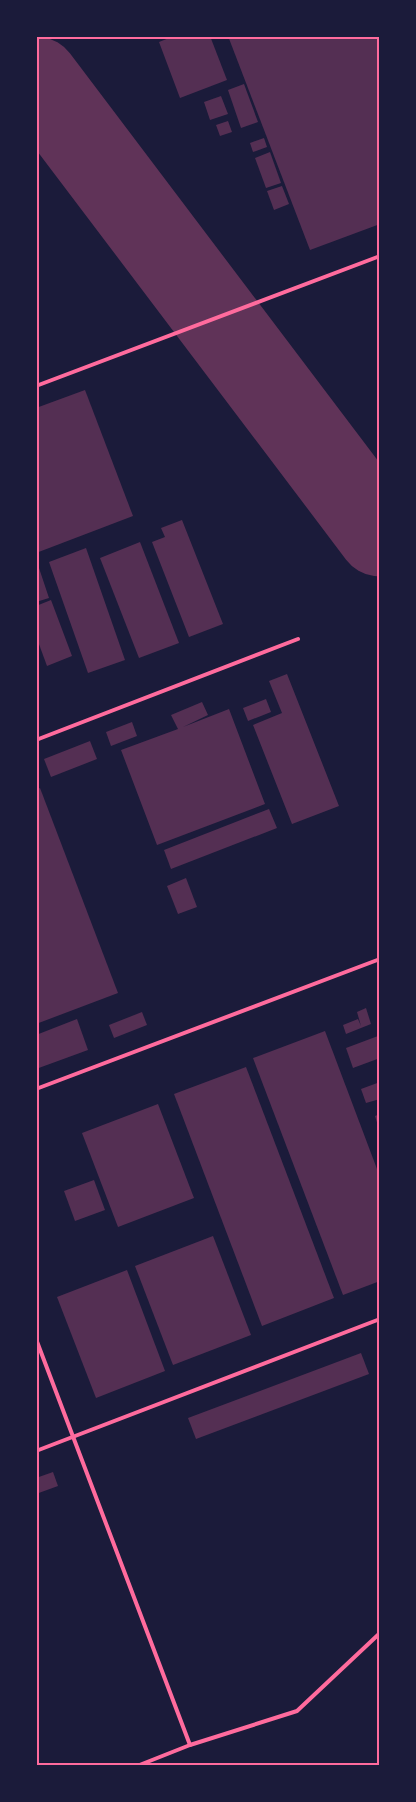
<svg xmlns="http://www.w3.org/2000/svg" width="416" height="1802" font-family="Inter,sans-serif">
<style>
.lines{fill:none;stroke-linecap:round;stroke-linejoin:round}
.runway{stroke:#603358;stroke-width:85}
.building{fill:#542f53}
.service{stroke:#ff6b9d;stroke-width:4}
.neatline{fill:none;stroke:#ff6b9d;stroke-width:2}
</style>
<rect width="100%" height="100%" fill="#1b1b3a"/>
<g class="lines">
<!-- runway -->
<path class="runway" d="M36 79 380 534"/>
</g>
<!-- building -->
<g class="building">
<path d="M174 36H210L227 80 180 98 159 42Z"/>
<path d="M228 36H380V224L310 250Z"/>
<path d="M244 84 258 122 241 128 228 90Z"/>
<path d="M221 96 228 114 210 120 204 102Z"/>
<path d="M228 121 232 132 220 136 216 125Z"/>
<path d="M264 138 267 147 253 152 250 143Z"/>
<path d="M270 152 281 183 266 188 255 158Z"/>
<path d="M282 186 289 204 274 210 267 191Z"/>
<path d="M85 390 133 516 36 553V408Z"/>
<path d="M182 520 223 624 189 637 152 542 165 537 161 528Z"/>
<path d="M140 542 179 643 139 658 100 558Z"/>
<path d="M86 548 125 660 88 673 49 562Z"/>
<path d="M39 568 49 598 36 602V569Z"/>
<path d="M51 600 72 656 47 666 36 636V606Z"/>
<path d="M287 674 339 806 292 824 253 725 282 713 269 681Z"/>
<path d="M266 699 271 712 248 721 243 708Z"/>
<path d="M202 702 208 715 183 727 229 709 265 804 157 845 121 750 178 729 171 715Z"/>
<path d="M132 722 137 736 111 746 106 732Z"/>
<path d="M90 741 97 759 51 777 44 759Z"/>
<path d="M40 788 118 993 36 1024V790Z"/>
<path d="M269 809 277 828 171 869 164 850Z"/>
<path d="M186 878 197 907 178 914 167 886Z"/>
<path d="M366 1008 371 1024 346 1034 343 1025 358 1019 361 1026 357 1012Z"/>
<path d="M142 1012 147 1025 114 1038 109 1025Z"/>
<path d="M77 1019 88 1050 36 1069V1035Z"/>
<path d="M325 1031 380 1177V1281L343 1295 253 1058Z"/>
<path d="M378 1036 380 1058 353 1068 346 1048Z"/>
<path d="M246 1067 334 1298 262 1326 174 1094Z"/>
<path d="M380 1082V1099L366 1103 361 1089Z"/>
<path d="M158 1104 194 1198 118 1227 82 1133Z"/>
<path d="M380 1114V1129H379L375 1116Z"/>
<path d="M94 1180 105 1210 75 1221 64 1191Z"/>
<path d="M213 1236 251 1335 173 1365 135 1266Z"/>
<path d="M127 1270 165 1371 96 1398 57 1297Z"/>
<path d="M361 1353 369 1374 196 1439 188 1418Z"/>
<path d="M53 1472 58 1486 36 1494V1478Z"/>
</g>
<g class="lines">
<!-- service -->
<g class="service">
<path d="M36 386 380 256"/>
<path d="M36 740 298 639"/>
<path d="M36 1089 380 959"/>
<path d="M36 1339 190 1745"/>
<path d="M36 1451 380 1319"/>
<path d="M137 1766 190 1745 297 1711 380 1633"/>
</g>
</g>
<!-- border -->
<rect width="416" height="1802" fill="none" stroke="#1b1b3a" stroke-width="75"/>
<rect x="38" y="38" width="340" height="1726" class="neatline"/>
</svg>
